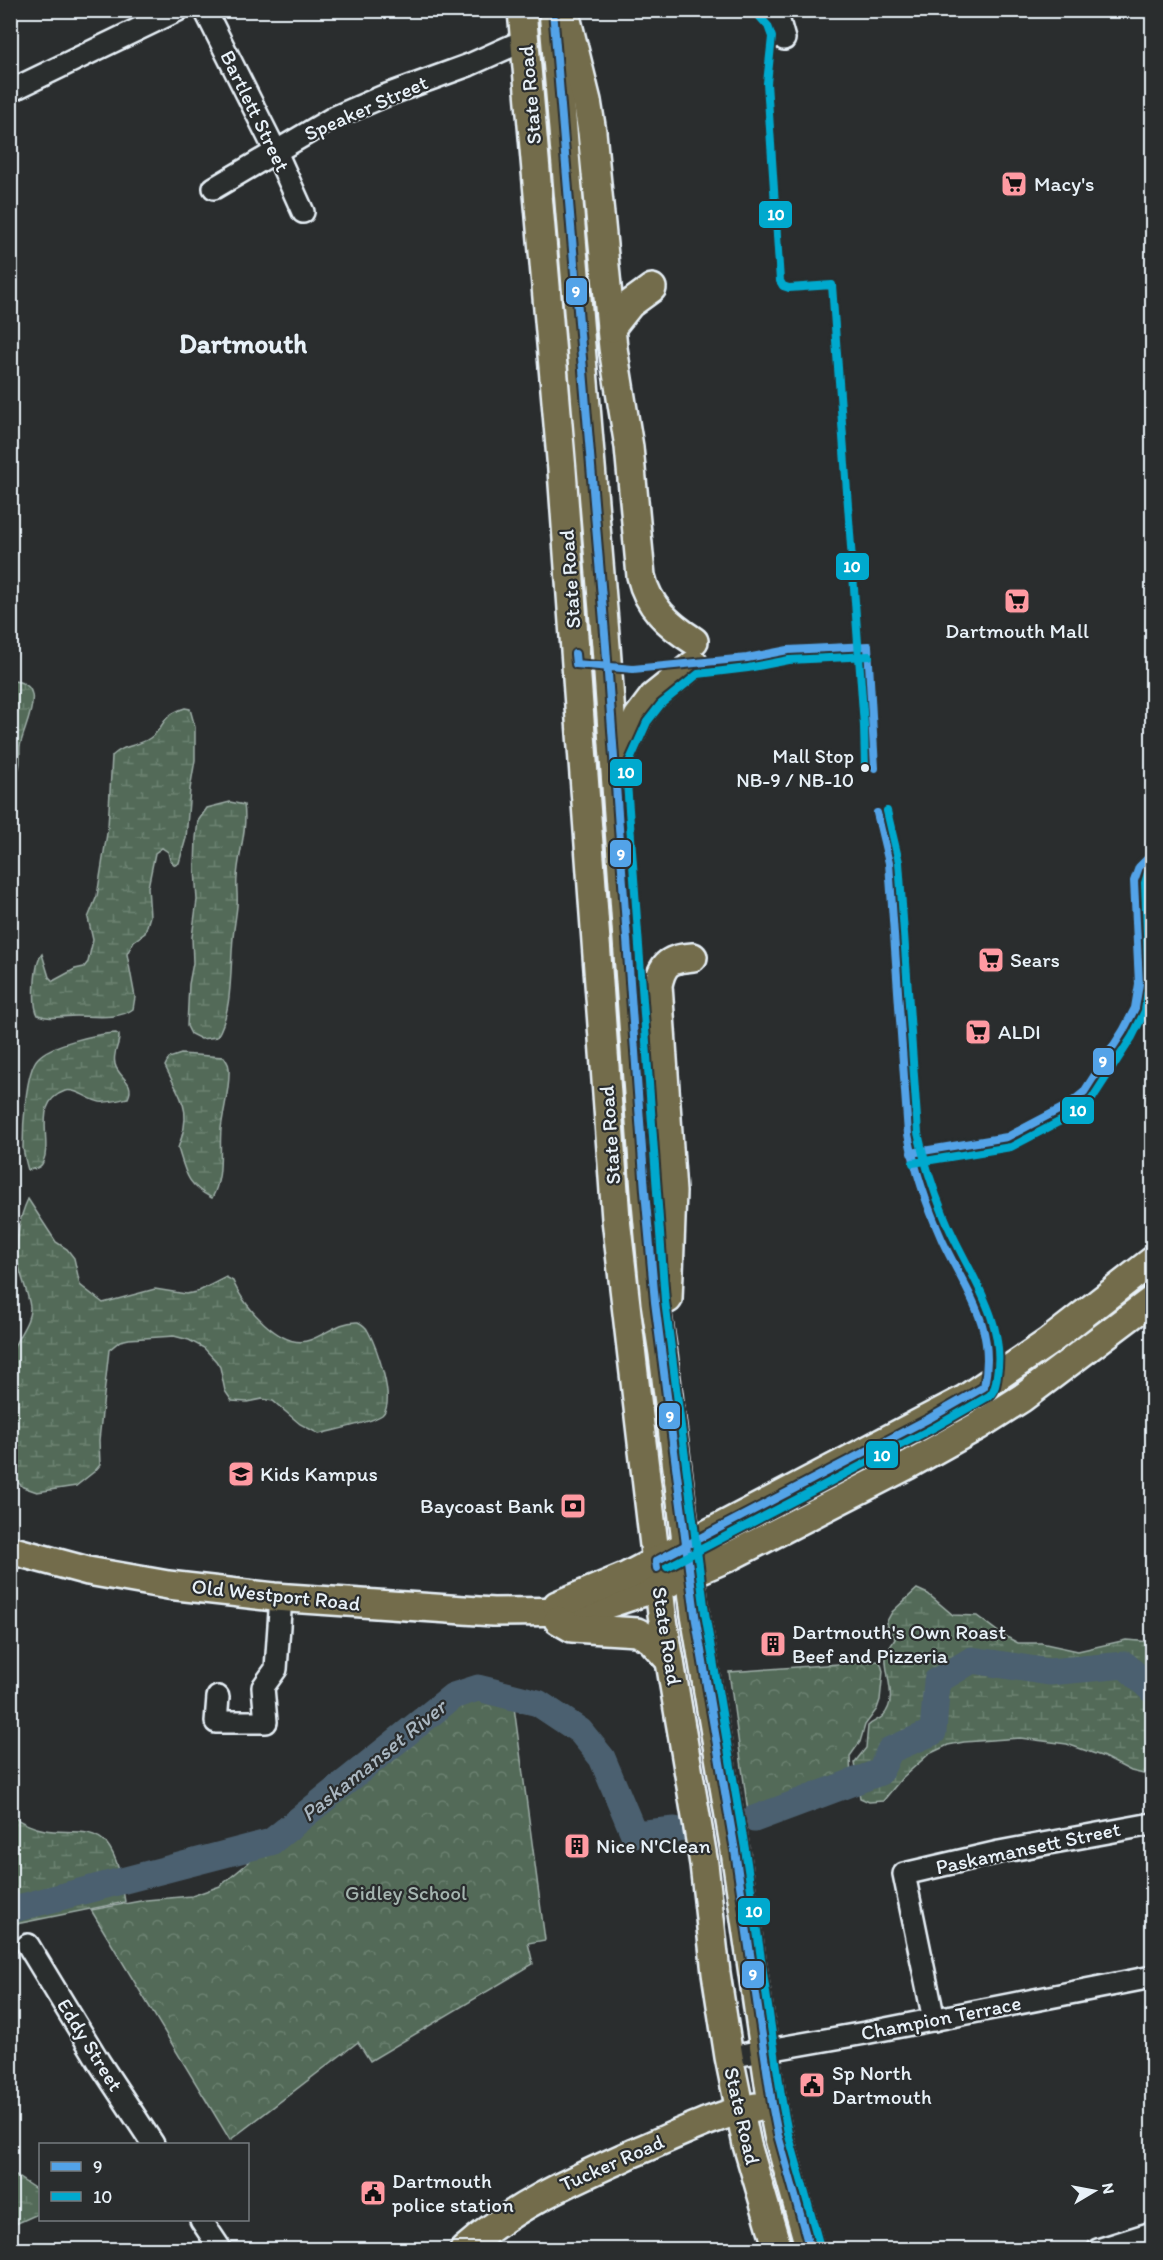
<svg xmlns="http://www.w3.org/2000/svg" width="1163" height="2260" font-family="Itim,sans-serif">
<style>
.forest{fill:url(#forest-crowns);stroke:#9eaea8;stroke-width:1.5}
.wetland{fill:url(#wetland-marsh);stroke:#9eaea8;stroke-width:1.5}
.lines{fill:none;stroke-linecap:round;stroke-linejoin:round}
.river{stroke:#4c606f;stroke-width:27}
.minor-casing{stroke:#e8f1f8;stroke-width:26}
.major-casing{stroke:#e8f1f8;stroke-width:32}
.minor{stroke:#2a2d2e;stroke-width:21}
.major{stroke:#736c4b;stroke-width:27}
.bus-1-casing{stroke:#2a2d2e;stroke-width:12}
.bus-2-casing{stroke:#2a2d2e;stroke-width:12}
.bus-1{stroke:#53a3e8;stroke-width:8}
.bus-2{stroke:#00a9ce;stroke-width:8}
.bus-dot{fill:#e8f1f8;stroke:#2a2d2e;stroke-width:2}
.labels{text-anchor:middle;stroke-width:4.5;stroke-linejoin:round;paint-order:stroke}
.bus-label{font-size:20px;fill:#e8f1f8;stroke:#2a2d2e;text-anchor:end}
.street-label{font-size:21px;fill:#e8f1f8;stroke:#2a2d2e}
.poi-label{font-size:21px;fill:#e8f1f8;stroke:#2a2d2e;text-anchor:start}
.park-label{font-size:21px;fill:#a5b5b0;stroke:#2a2d2e}
.water-label{font-size:22px;font-style:italic;fill:#aab7c1;stroke:#2a2d2e}
.district-label{font-size:27px;font-weight:bold;fill:#e8f1f8;stroke:#2a2d2e}
.line-badge{stroke:#2a2d2e;stroke-width:2}
.badge-label{font-size:16px;text-anchor:middle;font-weight:bold;fill:#fff}
</style>
<defs>
<pattern id="forest-crowns" width="20" height="18" patternUnits="userSpaceOnUse" patternTransform="scale(1.5)"><rect width="20" height="18" fill="#536b58"/><path d="M2 6a3 3 0 1 1 6 0M12 15a3 3 0 1 1 6 0" fill="none" stroke="#6c8171"/></pattern>
<pattern id="wetland-marsh" width="20" height="14" patternUnits="userSpaceOnUse" patternTransform="scale(1.5)"><rect width="20" height="14" fill="#536b58"/><path d="M1 5h8M5 5V1M11 12h8M15 12V8" fill="none" stroke="#6c8171"/></pattern>
</defs>
<rect width="100%" height="100%" fill="#2a2d2e"/>
<filter id="ink" filterUnits="userSpaceOnUse"><feTurbulence type="fractalNoise" baseFrequency=".0167" numOctaves="2"/><feDisplacementMap in="SourceGraphic" scale="12" xChannelSelector="R" yChannelSelector="G"/><feConvolveMatrix kernelMatrix="1 2 1 2 8 2 1 2 1" color-interpolation-filters="sRGB"/></filter>
<g filter="url(#ink)">
<!-- forest -->
<g class="forest">
<path d="M880 1661 883 1671 880 1700 877 1709 865 1725 860 1742 850 1756 851 1782 847 1783 838 1780 798 1797 748 1812 729 1672Z"/>
<path d="M479 1696 514 1707 545 1940 528 1943 533 1964 370 2061 358 2042 230 2140 91 1910 146 1900 192 1896 220 1886 248 1863 268 1840 277 1832 362 1770 463 1701 471 1697Z"/>
</g>
<!-- wetland -->
<g class="wetland">
<path d="M10 681C51 681 24 725 20 746 19 757 23 769 13 777H10Z"/>
<path d="M185 708 190 709 195 727V760L190 789 186 838 179 863 175 865 170 860 168 852 162 848 155 853 148 887 150 916 145 933 134 941 127 954 135 997 133 1009C119 1020 94 1016 76 1016 62 1016 51 1020 38 1015 32 1005 34 964 42 954L49 977 53 981 75 969 84 967 88 962 93 940 88 918 97 896 108 827 112 756C124 744 137 747 150 738 166 727 159 716 185 708Z"/>
<path d="M230 802 244 805C248 830 238 854 237 878 236 887 238 897 237 906 236 917 234 927 233 938 230 968 233 1011 217 1037L201 1039 191 1034 187 1026 189 984 193 963 192 937 197 900 195 868 196 838 198 821 207 808Z"/>
<path d="M116 1033 119 1035C120 1045 112 1053 115 1064 118 1078 136 1081 128 1098 119 1100 108 1103 100 1102 89 1100 76 1088 65 1091 31 1103 53 1140 43 1162 41 1168 34 1169 28 1170 26 1163 24 1155 23 1148 23 1129 25 1071 38 1058 51 1044 96 1034 116 1033Z"/>
<path d="M181 1054 224 1057C228 1063 230 1066 229 1074 229 1092 223 1111 221 1129 219 1153 224 1176 212 1198 187 1185 186 1174 178 1148 193 1109 182 1102 165 1066L169 1058Z"/>
<path d="M28 1199 56 1242 67 1249 74 1258 80 1285 103 1303 155 1289 186 1294 197 1292 226 1277 233 1281C242 1304 281 1351 310 1340 327 1334 339 1321 358 1322 362 1324 366 1327 368 1331 376 1346 397 1402 382 1415 371 1423 334 1430 319 1434L300 1424 273 1401 262 1399 247 1402 232 1401 225 1391 220 1367 216 1361 204 1348 189 1340 174 1336 129 1339 120 1341 109 1350 99 1440 100 1465 95 1471 76 1486 37 1492 23 1487 11 1476V1377C12 1368 11 1358 13 1350 17 1336 31 1322 30 1307 28 1292 21 1277 18 1263 15 1242 19 1218 28 1199Z"/>
<path d="M917 1589 928 1594 953 1615 977 1616 1001 1634 1018 1643H1041L1078 1651 1126 1640 1152 1642V1776L1131 1771 1104 1757 1067 1744 1020 1738 964 1742 948 1745 929 1754 902 1778 883 1801 869 1802 860 1798 854 1763 866 1748 868 1726C873 1721 879 1720 883 1716 899 1699 884 1674 886 1656 887 1651 892 1644 895 1639L886 1623 892 1612Z"/>
<path d="M11 1816C22 1822 32 1828 45 1830 66 1834 91 1826 107 1844 119 1859 122 1884 125 1902L11 1925Z"/>
<path d="M10 2172 40 2192V2213L11 2226Z"/>
</g>
<g class="lines">
<!-- river -->
<g class="river">
<path d="M754 1819 880 1772 890 1750 933 1732 937 1681 972 1660 1049 1672 1125 1665 1152 1690"/>
<path d="M10 1910 271 1842 453 1696 478 1688 538 1703 580 1731 602 1758 634 1834 675 1830"/>
</g>
<!-- minor casing -->
<g class="minor-casing">
<g id="minor">
<path d="M205 10 276 152 303 212"/>
<path d="M768 10 779 21 784 39"/>
<path d="M10 91 178 10"/>
<path d="M214 188 333 118 384 96 469 65 525 40"/>
<path d="M218 1697 216 1722H266L263 1687 276 1669 281 1597"/>
<path d="M28 1945 99 2062 153 2144"/>
<path d="M934 2020 904 1874 999 1852 1152 1824"/>
<path d="M729 2057 865 2033 1152 1977"/>
<path d="M201 2220 221 2250"/>
<path d="M1098 2250 1152 2233"/>
</g>
</g>
<!-- major casing -->
<g class="major-casing">
<g id="major">
<path d="M522 10 562 470 616 1219 662 1614 704 1864 716 1973 729 2057 747 2145 778 2250"/>
<path d="M553 10 606 646 645 1191 655 1302 663 1354 695 1615 735 1851 772 2104 778 2135 810 2250"/>
<path d="M567 20 587 101 592 132 613 348 629 447 641 576C648 607 669 625 694 641"/>
<path d="M611 328 630 304 652 288"/>
<path d="M617 763 638 717 653 697 694 664"/>
<path d="M668 1299 672 1192 658 985C663 962 670 959 693 957"/>
<path d="M10 1550 88 1571 168 1585 274 1597 493 1612 587 1611 659 1587 729 1557 908 1465 978 1426 1022 1398 1152 1300"/>
<path d="M557 1605 627 1576 965 1399 1047 1343 1152 1261"/>
<path d="M558 1620 572 1628 637 1632 650 1639 670 1661"/>
<path d="M464 2250C515 2204 578 2178 640 2150 678 2134 715 2115 756 2107"/>
</g>
</g>
<!-- minor -->
<use href="#minor" class="minor"/>
<!-- major -->
<use href="#major" class="major"/>
<!-- bus-1 casing -->
<g class="bus-1-casing">
<g id="bus-1">
<path d="M553 10 606 646 645 1191 655 1302 695 1615 735 1851 772 2104 778 2135 810 2250"/>
<path d="M575 654 576 664 633 669 747 658 788 650 868 646 875 768"/>
<path d="M911 1153 1007 1137 1068 1105 1084 1092 1123 1031 1135 1008 1139 984 1134 881 1139 867 1152 854"/>
<path d="M657 1568 656 1561 930 1418 984 1387C997 1326 966 1292 942 1240 927 1206 915 1171 908 1134L889 863 877 813"/>
</g>
</g>
<!-- bus-2 casing -->
<g class="bus-2-casing">
<g id="bus-2">
<path d="M760 17 768 26 772 37 767 83 780 281 783 286 789 288 832 285 864 726 865 768"/>
<path d="M913 1163 1011 1147 1074 1114 1092 1099 1132 1037 1145 1011 1149 983 1145 883 1148 873 1152 868"/>
<path d="M667 1567 935 1427 989 1396C995 1391 996 1383 997 1375 1007 1318 964 1267 944 1216 933 1189 924 1161 918 1133L899 862 887 811"/>
<path d="M820 2247 788 2133 782 2102 745 1849 705 1613 665 1301 626 769 647 722 661 704 698 674 748 668 789 660 869 656"/>
</g>
</g>
<!-- bus-1 -->
<use href="#bus-1" class="bus-1"/>
<!-- bus-2 -->
<use href="#bus-2" class="bus-2"/>
</g>
</g>
<!-- icons -->
<defs>
<g id="supermarket-square" transform="scale(1.35)"><rect x="-9" y="-9" width="18" height="18" rx="4" fill="#ff9aa2" stroke="#2a2d2e"/><path d="M-6-5.5h2.5l.6 2H6L4.5 2H-2.5L-4.4-4H-6ZM-1.5 3.2a1.3 1.3 0 1 0 .1 0ZM3 3.2a1.3 1.3 0 1 0 .1 0Z" fill="#111"/></g>
<g id="school-square" transform="scale(1.35)"><rect x="-9" y="-9" width="18" height="18" rx="4" fill="#ff9aa2" stroke="#2a2d2e"/><path d="M0-5L7-2L0 1L-7-2ZM-4 1L0 2.5L4 1V4Q0 6-4 4Z" fill="#111"/></g>
<g id="bank-square" transform="scale(1.35)"><rect x="-9" y="-9" width="18" height="18" rx="4" fill="#ff9aa2" stroke="#2a2d2e"/><path d="M-6-4H6V4H-6ZM0-2.3a2.3 2.3 0 1 0 0 4.6a2.3 2.3 0 1 0 0-4.6Z" fill="#111"/></g>
<g id="building-square" transform="scale(1.35)"><rect x="-9" y="-9" width="18" height="18" rx="4" fill="#ff9aa2" stroke="#2a2d2e"/><path d="M-4-6H4V6H1V3H-1V6H-4ZM-2.5-4.3h1.7v1.8h-1.7ZM.8-4.3h1.7v1.8H.8ZM-2.5-1h1.7V.8h-1.7ZM.8-1h1.7V.8H.8Z" fill="#111"/></g>
<g id="civic-square" transform="scale(1.35)"><rect x="-9" y="-9" width="18" height="18" rx="4" fill="#ff9aa2" stroke="#2a2d2e"/><path d="M-.6-6.5H3V-4.5H.6V-3L4-1V1h2V6H-6V1h2V-1L-.6-3ZM-1.2 2.5V6h2.4V2.5Z" fill="#111"/></g>
</defs>
<g fill-rule="evenodd">
<use href="#supermarket-square" x="1014" y="184"/>
<use href="#supermarket-square" x="1017" y="601"/>
<use href="#supermarket-square" x="991" y="960"/>
<use href="#supermarket-square" x="978" y="1032"/>
<use href="#school-square" x="241" y="1474"/>
<use href="#bank-square" x="573" y="1506"/>
<use href="#building-square" x="773" y="1644"/>
<use href="#building-square" x="577" y="1846"/>
<use href="#civic-square" x="812" y="2085"/>
<use href="#civic-square" x="373" y="2193"/>
</g>
<!-- markers -->
<circle class="bus-dot" cx="865" cy="768" r="5"/>
<g class="labels">
<!-- bus labels -->
<g class="bus-label">
<text x="854" y="763">Mall Stop<tspan x="854" dy="24">NB-9 / NB-10</tspan></text>
</g>
<!-- street labels -->
<g class="street-label">
<text transform="translate(530 95) rotate(-95)" y="7">State Road</text>
<text transform="translate(366 108) rotate(-24)" y="7">Speaker Street</text>
<text transform="translate(255 111) rotate(64)" y="7">Bartlett Street</text>
<text transform="translate(570 579) rotate(-94)" y="7">State Road</text>
<text transform="translate(610 1135) rotate(-94)" y="7">State Road</text>
<text transform="translate(276 1595) rotate(6)" y="7">Old Westport Road</text>
<text transform="translate(667 1636) rotate(81)" y="7">State Road</text>
<text transform="translate(1028 1848) rotate(-12)" y="7">Paskamansett Street</text>
<text transform="translate(941 2018) rotate(-11)" y="7">Champion Terrace</text>
<text transform="translate(90 2045) rotate(58)" y="7">Eddy Street</text>
<text transform="translate(742 2116) rotate(77)" y="7">State Road</text>
<text transform="translate(612 2163) rotate(-24)" y="7">Tucker Road</text>
</g>
<!-- poi labels -->
<g class="poi-label">
<text x="1034" y="191">Macy's</text>
<text x="1017" y="638" text-anchor="middle">Dartmouth Mall</text>
<text x="1010" y="967">Sears</text>
<text x="998" y="1039">ALDI</text>
<text x="260" y="1481">Kids Kampus</text>
<text x="554" y="1513" text-anchor="end">Baycoast Bank</text>
<text x="792" y="1639">Dartmouth's Own Roast<tspan x="792" dy="24">Beef and Pizzeria</tspan></text>
<text x="596" y="1853">Nice N'Clean</text>
<text x="832" y="2080">Sp North<tspan x="832" dy="24">Dartmouth</tspan></text>
<text x="392" y="2188">Dartmouth<tspan x="392" dy="24">police station</tspan></text>
</g>
<!-- park labels -->
<g class="park-label">
<text x="406" y="1900">Gidley School</text>
</g>
<!-- water labels -->
<g class="water-label">
<text transform="translate(373 1760) rotate(-39)" y="8">Paskamanset River</text>
</g>
<!-- district labels -->
<g class="district-label">
<text x="243" y="353">Dartmouth</text>
</g>
</g>
<g class="line-badge">
<rect x="758" y="200" width="35" height="29" rx="6" fill="#00a9ce"/>
<rect x="565" y="277" width="23" height="29" rx="6" fill="#53a3e8"/>
<rect x="835" y="552" width="35" height="29" rx="6" fill="#00a9ce"/>
<rect x="609" y="758" width="34" height="29" rx="6" fill="#00a9ce"/>
<rect x="609" y="839" width="23" height="29" rx="6" fill="#53a3e8"/>
<rect x="1092" y="1047" width="23" height="29" rx="6" fill="#53a3e8"/>
<rect x="1061" y="1096" width="34" height="29" rx="6" fill="#00a9ce"/>
<rect x="658" y="1402" width="23" height="28" rx="6" fill="#53a3e8"/>
<rect x="865" y="1440" width="34" height="29" rx="6" fill="#00a9ce"/>
<rect x="737" y="1897" width="34" height="29" rx="6" fill="#00a9ce"/>
<rect x="741" y="1960" width="24" height="29" rx="6" fill="#53a3e8"/>
</g>
<g class="badge-label">
<text x="776" y="220">10</text>
<text x="576" y="297">9</text>
<text x="852" y="572">10</text>
<text x="626" y="778">10</text>
<text x="621" y="860">9</text>
<text x="1103" y="1067">9</text>
<text x="1078" y="1116">10</text>
<text x="670" y="1422">9</text>
<text x="882" y="1461">10</text>
<text x="754" y="1917">10</text>
<text x="753" y="1980">9</text>
</g>
<!-- margin -->
<rect width="1163" height="2260" fill="none" stroke="#2a2d2e" stroke-width="36"/>
<rect x="18" y="18" width="1127" height="2224" fill="none" stroke="#e8f1f8" stroke-width="2" filter="url(#ink)"/>
<!-- legend -->
<rect x="39" y="2143" width="210" height="78" fill="#2a2d2e" stroke="#767b7f" stroke-width="1.5"/>
<rect x="51" y="2162" width="30" height="9" fill="#53a3e8" stroke="#767b7f" stroke-width="1.5"/>
<text x="93" y="2173" font-size="18" fill="#e8f1f8">9</text>
<rect x="51" y="2192" width="30" height="9" fill="#00a9ce" stroke="#767b7f" stroke-width="1.5"/>
<text x="93" y="2203" font-size="18" fill="#e8f1f8">10</text>
<!-- north arrow -->
<g transform="translate(1094 2191) rotate(80)" stroke="#2a2d2e" stroke-width="4.5" paint-order="stroke">
<path d="M0-4.5L10 22L0 15L-10 22Z" fill="#e8f1f8"/>
<text y="-9" font-size="16" font-weight="bold" text-anchor="middle" fill="#e8f1f8">N</text>
</g>
</svg>
